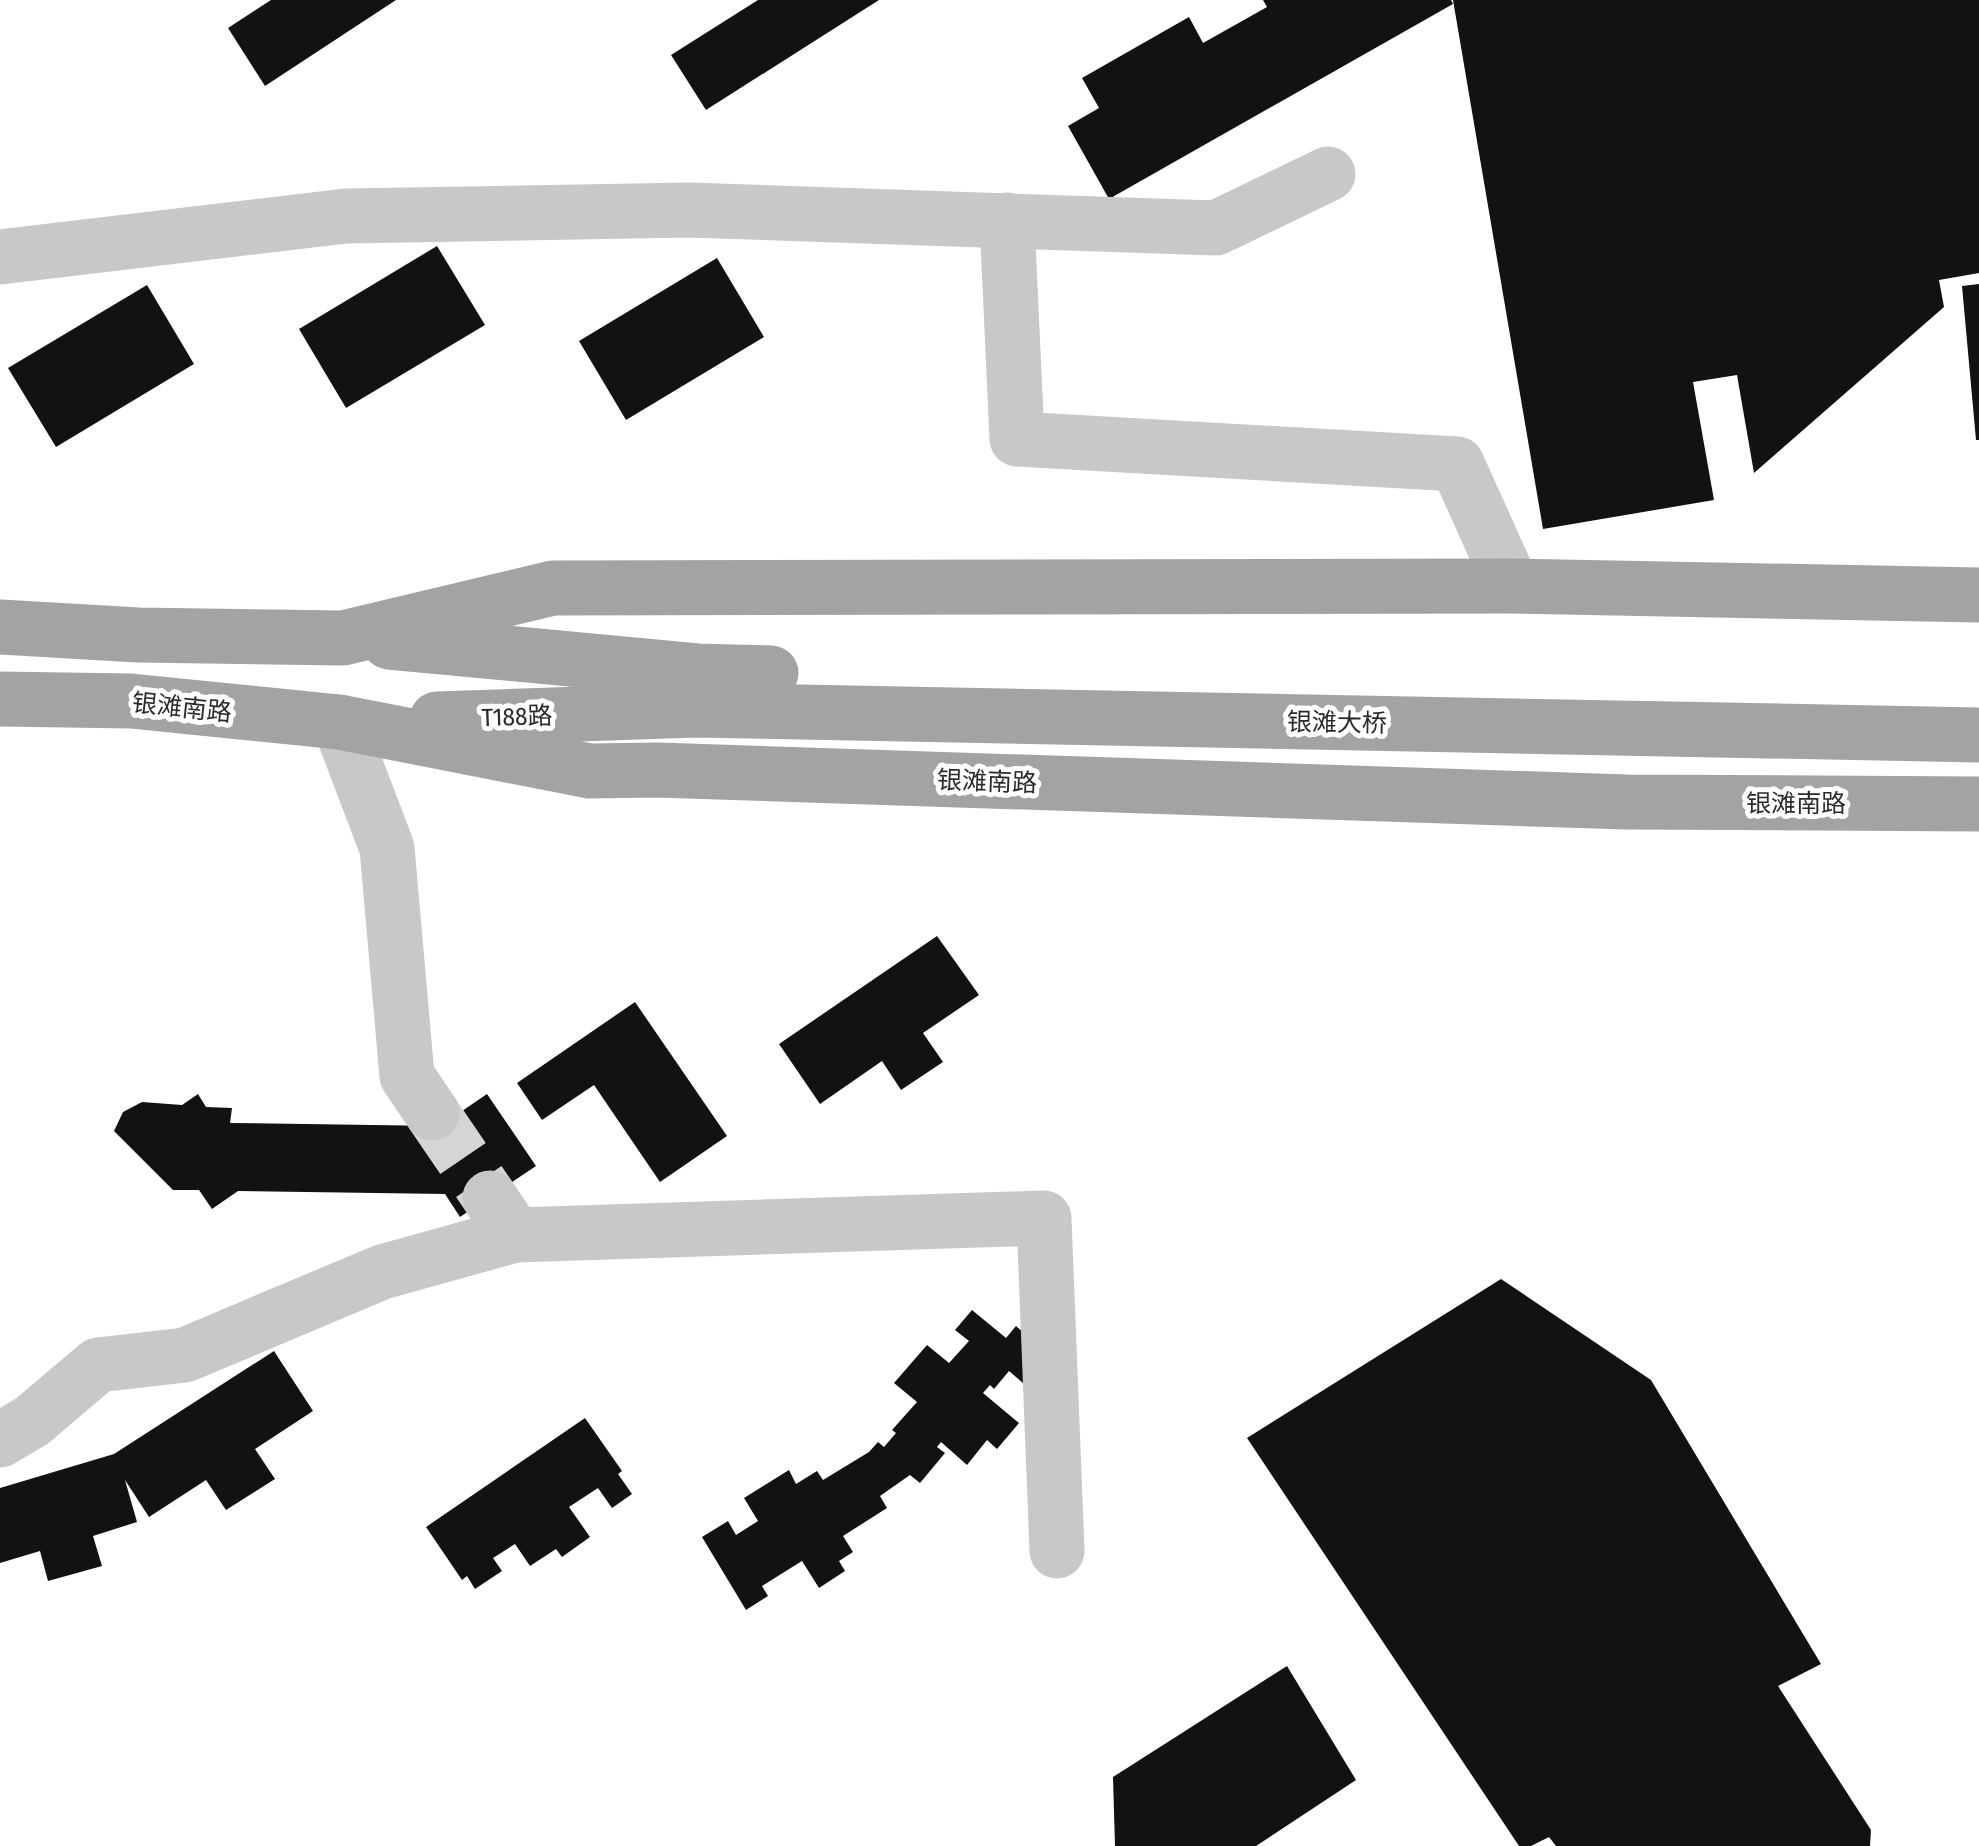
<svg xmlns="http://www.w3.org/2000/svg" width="1979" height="1846" font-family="'Fira Sans Condensed','Noto Sans SC',sans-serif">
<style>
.building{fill:#121212}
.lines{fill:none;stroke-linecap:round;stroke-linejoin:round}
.minor-tunnel{stroke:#d5d5d5;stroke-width:55;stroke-dasharray:55 28;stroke-linecap:butt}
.minor{stroke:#c8c8c8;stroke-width:55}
.major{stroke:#a3a3a3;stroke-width:55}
.labels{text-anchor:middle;stroke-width:10;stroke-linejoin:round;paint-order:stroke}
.street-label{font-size:25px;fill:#2b2b2b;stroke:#fff}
</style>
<rect width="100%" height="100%" fill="#fff"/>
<!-- building -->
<g class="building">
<path d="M271 0H396L265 86 228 28Z"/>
<path d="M758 0H879L706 110 671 55Z"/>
<path d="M1263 0H1451L1453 4 1109 199 1068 126 1099 108 1082 78 1189 17 1203 43 1267 7Z"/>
<path d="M1453 0H1979V273L1939 280 1944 307 1754 473 1737 375 1693 382 1714 500 1543 529Z"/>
<path d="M437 246 485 325 346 408 299 329Z"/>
<path d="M717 258 764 337 626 420 579 341Z"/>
<path d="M1979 284V440H1976L1962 286Z"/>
<path d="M147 285 194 364 56 447 8 368Z"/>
<path d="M937 936 979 995 923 1033 943 1062 901 1090 882 1061 820 1104 779 1044Z"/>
<path d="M635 1002 727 1136 660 1182 594 1085 542 1120 517 1083Z"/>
<path d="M198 1094 206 1107 232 1108 230 1123 440 1126 487 1094 536 1166 460 1217 445 1194 238 1191 212 1209 199 1190H173L114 1131 123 1112 142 1102 182 1105Z"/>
<path d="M1501 1279 1651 1380 1821 1664 1778 1686 1871 1830 1870 1846H1556L1549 1837 1531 1846H1519L1247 1438Z"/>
<path d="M972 1310 1006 1338 1016 1326 1034 1342 1023 1383 1009 1371 994 1389 990 1385 983 1393 1019 1423 997 1449 987 1440 967 1465 941 1442 937 1447 945 1453 920 1483 910 1475 880 1496 887 1508 843 1536 853 1552 839 1561 845 1571 819 1588 802 1561 762 1586 768 1596 746 1610 702 1537 728 1521 736 1535 758 1521 744 1498 789 1470 796 1484 817 1471 823 1480 869 1452 878 1442 884 1447 896 1433 892 1430 917 1402 894 1383 927 1345 949 1363 969 1341 955 1330Z"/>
<path d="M274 1351 313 1411 255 1449 275 1479 226 1510 206 1480 149 1517 125 1480 137 1522 93 1536 102 1566 48 1581 40 1551 0 1563V1488L114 1454Z"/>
<path d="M585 1418 622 1471 618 1474 632 1494 612 1508 598 1488 569 1507 590 1537 562 1557 556 1549 530 1566 515 1544 493 1558 502 1571 475 1589 467 1576 462 1580 426 1527Z"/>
<path d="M1287 1666 1356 1780 1256 1846H1115L1113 1777Z"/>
</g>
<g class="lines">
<!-- minor-tunnel -->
<path class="minor-tunnel" d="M432 1113 490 1198"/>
<!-- minor -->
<g class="minor">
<path d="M1007 220 1017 439 1457 464 1512 586"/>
<path d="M0 257 346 216 689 210 1216 228 1328 174"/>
<path d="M339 722 387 848 407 1076 432 1113"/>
<path d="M490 1198 515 1235 1044 1218 1057 1551"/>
<path d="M0 1440 32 1421 98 1365 185 1355 382 1272 515 1235"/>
</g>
<!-- major -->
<g class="major">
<path d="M0 627 138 635 343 638 553 588 1512 586 1979 595"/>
<path d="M389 642 697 671 771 673"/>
<path d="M0 699 131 701 339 722 590 771 657 770 1626 802 1979 804"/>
<path d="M437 719 696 710 1979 735"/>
</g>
</g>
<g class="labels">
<!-- street labels -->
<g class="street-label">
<text transform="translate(182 707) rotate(6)" y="9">银滩南路</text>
<text transform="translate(517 716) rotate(-2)" y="9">T188路</text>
<text transform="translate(1337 722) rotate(1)" y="9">银滩大桥</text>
<text transform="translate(987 781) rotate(2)" y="9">银滩南路</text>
<text x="1796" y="812">银滩南路</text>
</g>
</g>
</svg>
